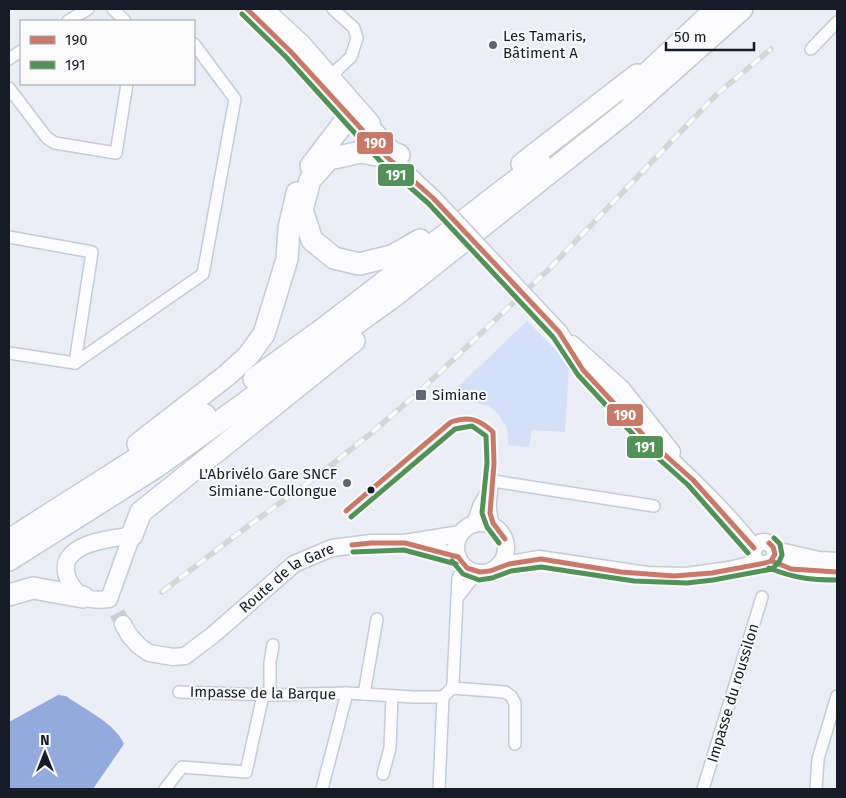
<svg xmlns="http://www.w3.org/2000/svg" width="846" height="798" font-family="'Fira Sans',sans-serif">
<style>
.green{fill:#d4dff8}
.water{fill:#93aade}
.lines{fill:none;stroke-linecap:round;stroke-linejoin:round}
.secondary-tunnel{stroke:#cbced7;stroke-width:16;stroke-dasharray:16 8;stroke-linecap:butt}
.street-casing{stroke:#c7cbd5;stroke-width:14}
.secondary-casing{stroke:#c7cbd5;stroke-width:19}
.highway-casing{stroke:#c7cbd5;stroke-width:24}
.street{stroke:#fcfcfe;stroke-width:11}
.secondary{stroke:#fcfcfe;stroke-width:16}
.highway{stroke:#fcfcfe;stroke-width:21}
.rail-casing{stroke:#d5d6d9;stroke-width:5.5}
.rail{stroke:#fafafa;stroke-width:4;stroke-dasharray:11;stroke-linecap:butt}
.secondary-bridge-casing{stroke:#c7cbd5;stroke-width:19;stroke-linecap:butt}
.secondary-bridge{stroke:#fcfcfe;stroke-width:16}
.bus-1-casing{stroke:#fafafa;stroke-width:9}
.bus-2-casing{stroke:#fafafa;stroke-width:9}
.bus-1{stroke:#c87a6a;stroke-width:5}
.bus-2{stroke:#529258;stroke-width:5}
.poi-dot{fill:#61656f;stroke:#fafafa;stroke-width:2}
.bus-dot{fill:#161b27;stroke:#fafafa;stroke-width:2}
.labels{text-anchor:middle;stroke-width:4;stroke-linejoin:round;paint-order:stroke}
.poi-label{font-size:15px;fill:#161b27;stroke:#fafafa;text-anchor:start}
.street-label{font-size:15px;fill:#161b27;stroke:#fafafa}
.line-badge{stroke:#fafafa;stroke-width:2}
.badge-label{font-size:14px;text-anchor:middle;font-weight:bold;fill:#fff}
</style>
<rect width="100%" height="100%" fill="#ebeef6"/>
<!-- green -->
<path class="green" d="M527 321 567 361 569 368 565 432 532 430 529 447 508 445 507 429 500 416 489 406 468 401 457 388Z"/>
<!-- water -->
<path class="water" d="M58 695 66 696C84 709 116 724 124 744L93 789H9V722Z"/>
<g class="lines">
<!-- secondary-tunnel -->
<path class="secondary-tunnel" d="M117 613 123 624"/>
<!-- street casing -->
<g class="street-casing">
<g id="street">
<path d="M113 9 125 21"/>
<path d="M68 21 88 9"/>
<path d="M811 49 837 22"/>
<path d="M9 59 21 51"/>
<path d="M331 82 338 69 351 57 357 38 354 28 333 9"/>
<path d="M9 88 47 138 55 143 116 153 127 84"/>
<path d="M9 237 92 252 75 363"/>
<path d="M9 353 75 363 203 274 235 99 194 44"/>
<path d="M493 481 654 506"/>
<path d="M492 487C490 502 489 512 494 526"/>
<path d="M472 525 479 505 493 481"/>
<path d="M457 598 472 579 482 573"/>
<path d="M452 688 505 692 511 696 515 703V744"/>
<path d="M179 692 270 695 347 693 414 697H443L452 688 453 683 458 578 464 566"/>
<path d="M364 694 377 619"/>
<path d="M270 695V663L273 645"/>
<path d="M383 774 390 748 392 696"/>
<path d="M165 789 182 767 246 772 263 695"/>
<path d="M322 789 347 693"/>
<path d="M439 789 443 697"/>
<path d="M703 789 762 597"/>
<path d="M816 789 818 759 837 696"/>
</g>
</g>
<!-- secondary casing -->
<g class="secondary-casing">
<g id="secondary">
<path d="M247 9 291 52 356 123"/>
<path d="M265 9 302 43 372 123"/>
<path d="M382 150 433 198"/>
<path d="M559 332C567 344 574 359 584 371 636 434 704 483 754 548"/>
<path d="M572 344 622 389 672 452"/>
<circle cx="481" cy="548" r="25"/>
<path d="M132 535 109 599C101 600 90 601 82 596 69 587 58 566 73 553 88 540 113 539 132 535Z"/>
<circle cx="764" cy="553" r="11"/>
<path d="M412 544 458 557"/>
<path d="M775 550 819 560 837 561"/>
<path d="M772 561 791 569 818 572H837"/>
<path d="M498 566 539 559 647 575 686 576 729 570 758 563"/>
<path id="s1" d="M123 624 129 635 139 646 149 653 173 657 185 656 213 635 294 564 332 548 371 543H405L460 534"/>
</g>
</g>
<!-- highway casing -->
<g class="highway-casing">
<g id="highway">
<path d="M628 91 716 9"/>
<path d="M387 157 361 152 329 159 310 180 302 210 312 240 334 258 359 264 392 256 420 240"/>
<path d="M522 164 637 75"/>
<path d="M311 166 349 116H356L360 118 391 152 399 155"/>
<path d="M254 379 323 329 540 162"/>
<path d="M138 444 226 376 248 356 264 334 287 259 289 228 297 193"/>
<path d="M132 535 141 512 354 341"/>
<path d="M9 540 205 415"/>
<path d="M9 560 156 467 393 297 626 112 742 9"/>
<path d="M9 595 33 588 83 597"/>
</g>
</g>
<!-- street -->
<use href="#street" class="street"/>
<!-- secondary -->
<use href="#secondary" class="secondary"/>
<!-- highway -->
<use href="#highway" class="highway"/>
<!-- rail casing -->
<g class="rail-casing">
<path id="rail" d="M162 592 236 535 320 474 369 435 419 392 548 270 717 94 771 49"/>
</g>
<!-- rail -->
<use href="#rail" class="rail"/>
<!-- secondary-bridge casing -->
<g class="secondary-bridge-casing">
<path id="secondary-bridge" d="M433 198 559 332"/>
</g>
<!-- secondary-bridge -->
<use href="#secondary-bridge" class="secondary-bridge"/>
<!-- bus-1 casing -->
<g class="bus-1-casing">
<g id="bus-1">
<path d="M247 9 291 52 387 157 433 198 559 332 583 370 647 439 693 480 754 548"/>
<path d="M346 511 451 422C469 416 479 419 493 432L494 464 490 513 493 523 505 539"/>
<path d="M352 545 371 543H405L458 557"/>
<path d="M458 557 467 568 480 572 490 571 509 564 541 559 621 572 674 576 712 573 765 563 771 561 775 554 773 547 769 543"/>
<path d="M772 561 791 569 837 572"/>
</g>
</g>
<!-- bus-2 casing -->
<g class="bus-2-casing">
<g id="bus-2">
<path d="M242 14 286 57 381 162 428 203 553 337 578 375 642 444 688 485 748 553"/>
<path d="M351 517 455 429 472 426 486 436 487 463 482 513 487 527 499 543"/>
<path d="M353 552 404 550 456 564"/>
<path d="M452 561 463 574 479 580 492 578 511 571 541 567 634 581 687 583 713 580 772 569 779 562 782 555 780 544 774 538"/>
<path d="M769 568C794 578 810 580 837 580"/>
</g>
</g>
<!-- bus-1 -->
<use href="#bus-1" class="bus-1"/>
<!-- bus-2 -->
<use href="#bus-2" class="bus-2"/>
</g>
<!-- markers -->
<g class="poi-dot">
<circle cx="493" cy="45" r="5"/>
<rect x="415" y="389" width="12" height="12" rx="2.5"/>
<circle cx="347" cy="483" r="5"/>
</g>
<circle class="bus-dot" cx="371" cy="490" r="4.5"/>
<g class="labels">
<!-- poi labels -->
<g class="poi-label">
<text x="503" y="41">Les Tamaris,<tspan x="503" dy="17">Bâtiment A</tspan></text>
<text x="432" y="400">Simiane</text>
<text x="337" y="479" text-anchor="end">L'Abrivélo Gare SNCF<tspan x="337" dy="17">Simiane-Collongue</tspan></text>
</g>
<!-- street labels -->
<g class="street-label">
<text dy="5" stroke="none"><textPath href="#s1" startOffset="205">Route de la Gare</textPath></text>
<text transform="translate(263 693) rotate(1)" y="5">Impasse de la Barque</text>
<text transform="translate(733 693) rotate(-73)" y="5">Impasse du roussilon</text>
</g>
</g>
<g class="line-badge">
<rect x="356" y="131" width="38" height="24" rx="5" fill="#c87a6a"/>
<rect x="377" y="163" width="38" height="24" rx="5" fill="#529258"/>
<rect x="606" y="403" width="38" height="24" rx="5" fill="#c87a6a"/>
<rect x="626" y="435" width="38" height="24" rx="5" fill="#529258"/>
</g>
<g class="badge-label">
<text x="375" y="148">190</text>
<text x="396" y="180">191</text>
<text x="625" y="420">190</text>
<text x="645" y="452">191</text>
</g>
<!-- border -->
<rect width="846" height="798" fill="none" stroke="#161b27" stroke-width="20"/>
<!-- legend -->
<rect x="20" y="20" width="175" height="65" fill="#fafafa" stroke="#9fa1a6"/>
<rect x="30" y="36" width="25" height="8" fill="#c87a6a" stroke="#9fa1a6"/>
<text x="65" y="45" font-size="15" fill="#161b27">190</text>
<rect x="30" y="61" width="25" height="8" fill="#529258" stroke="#9fa1a6"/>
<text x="65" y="70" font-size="15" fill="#161b27">191</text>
<!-- north arrow -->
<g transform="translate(45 753)" stroke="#fafafa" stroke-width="4" paint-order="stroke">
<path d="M0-4L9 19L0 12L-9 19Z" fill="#161b27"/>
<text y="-8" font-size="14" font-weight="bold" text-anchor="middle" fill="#161b27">N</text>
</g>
<!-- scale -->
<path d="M666 42v8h88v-8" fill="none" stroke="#161b27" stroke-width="2.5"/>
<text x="674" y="42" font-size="15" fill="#161b27" stroke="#fafafa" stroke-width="4" paint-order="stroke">50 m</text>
</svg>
